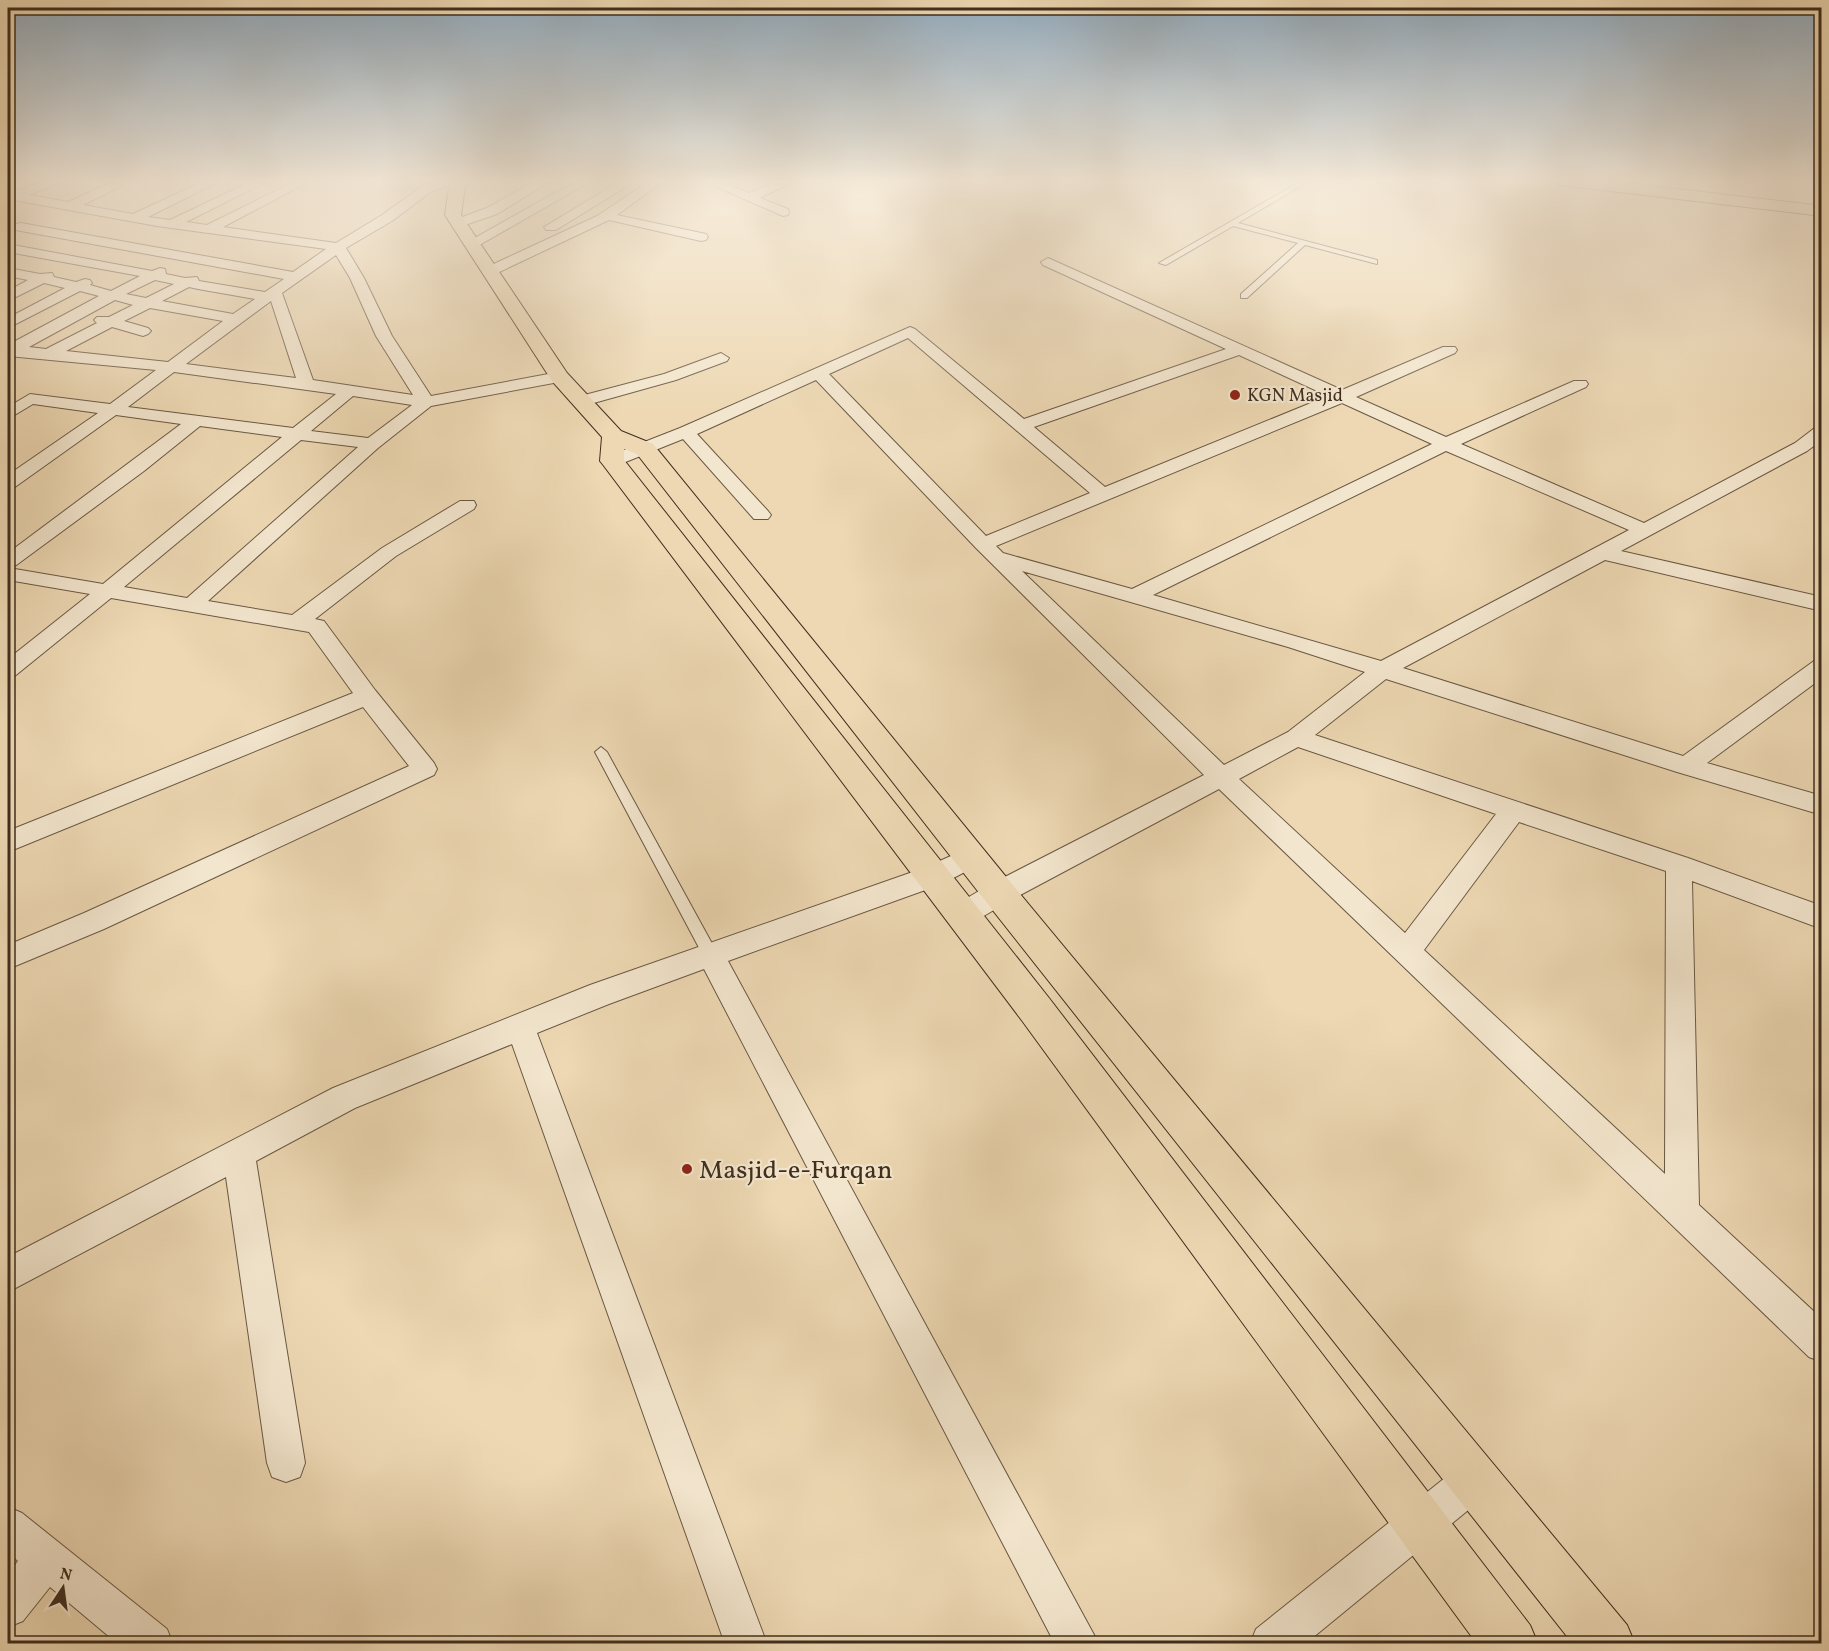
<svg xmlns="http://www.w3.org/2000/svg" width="1829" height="1651" font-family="Vollkorn,serif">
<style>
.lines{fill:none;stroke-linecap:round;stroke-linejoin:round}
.service-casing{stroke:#6a5843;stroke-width:2}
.minor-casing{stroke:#6a5843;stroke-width:2}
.primary-casing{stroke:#3f2e1e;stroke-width:2}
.service{fill:#f3e6ce;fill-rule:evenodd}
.minor{fill:#f3e6ce;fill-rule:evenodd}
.primary{fill:#edd8b3;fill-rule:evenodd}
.poi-dot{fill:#8f2418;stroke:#f3e6ce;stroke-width:2}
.labels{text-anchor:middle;stroke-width:4.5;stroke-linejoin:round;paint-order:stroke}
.far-poi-label{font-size:18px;fill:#3f2e1e;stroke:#f3e6ce;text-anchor:start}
.near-poi-label{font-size:26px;fill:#3f2e1e;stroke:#f3e6ce;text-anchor:start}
</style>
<rect width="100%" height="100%" fill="#edd8b3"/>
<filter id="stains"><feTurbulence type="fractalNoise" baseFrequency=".00333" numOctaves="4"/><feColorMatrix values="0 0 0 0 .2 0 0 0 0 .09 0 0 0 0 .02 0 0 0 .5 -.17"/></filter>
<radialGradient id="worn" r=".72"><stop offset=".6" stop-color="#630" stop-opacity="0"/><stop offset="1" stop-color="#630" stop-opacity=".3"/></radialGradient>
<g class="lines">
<!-- service casing -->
<g class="service-casing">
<g id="service">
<path d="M1303 180H1311L1238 223 1377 260V264L1305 245 1247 298H1241V294L1298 243 1233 226 1166 265 1159 263Z"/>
<path d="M601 747 607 752 715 949 717 954 715 959 710 960 705 959 595 752Z"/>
</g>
</g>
<!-- minor casing -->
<g class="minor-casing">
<g id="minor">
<path d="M48 180H65L29 195 68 202 117 180H133L83 205 133 214 206 180H222L148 217 170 220 254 180H270L186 222 207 225 297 180H312L223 227 336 243 382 215 424 185 441 180H460L458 183 432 191 392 221 346 248 364 278 392 336 431 396 559 372 567 377 559 382 431 406 378 448 208 601 292 615 382 548 460 501H474L476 505 474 509 396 556 315 619 324 621 375 690 434 763 437 769 434 775 104 929 8 969V945L84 913 409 766 363 707 8 852V831L353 693 309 632 111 598 16 675 8 677V659L90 594 8 580V553L181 424 116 415 15 487 8 488V475L98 413 33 404 8 419V407L30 394 110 404 156 370 8 356V345L99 296 80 291 8 328V318L65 288 44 283 8 301V291L28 280 8 276V268L40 274 52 273 54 277 76 282 85 279 90 280 92 283 90 285 111 291 140 276 8 252V244L152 271 160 268 165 269 166 274 185 278 197 277 199 281 265 292 284 279 21 231 16 230 14 227 16 224 21 223 293 272 326 249 157 226 8 199V191L13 192ZM336 255 350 278 376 336 413 395 313 380 282 293ZM155 280 174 284 146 298 126 294ZM189 287 198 289 255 299 233 314 162 301ZM115 300 133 305 109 317H97L94 320 97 323 46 349 29 347ZM271 301 296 378 186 364ZM150 308 223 321 168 362 66 351 112 327 143 336 148 334 151 331 148 328 124 321ZM174 372 336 394 293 428 128 407ZM353 396 412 405 368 438 311 431ZM200 426 282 437 103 584 9 568 15 566 144 471ZM301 440 358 447 187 598 124 587Z"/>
<path d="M537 180H552L497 214 459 227 452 223 454 220 487 208Z"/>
<path d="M578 180H593L476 247 471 248 464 244Z"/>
<path d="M622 180H637L556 230H546L544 227Z"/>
<path d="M651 180H665L617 215 706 234 708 237 706 240 701 241 609 220 495 274 490 275 483 271 485 268 597 216Z"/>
<path d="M701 180H717L749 193 781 180H797L760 198 788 209 789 212 788 215 783 216Z"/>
<path d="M1048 258 1342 390 1443 347H1455L1457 350 1455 353 1356 397 1446 437 1574 381H1586L1588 384 1586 387 1461 444 1644 523 1795 443 1816 427 1822 426V440L1807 451 1621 551 1822 597V611L1605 560 1403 668 1683 756 1814 661 1822 659V678L1707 763 1822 796V815L1677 772 1386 679 1315 735 1688 858 1822 906V929L1692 881 1699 1205 1822 1319V1362L1809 1357 1219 789 1009 901 972 923 962 926 952 923 948 915 952 907 989 885 1204 775 976 548 816 380 697 434 768 511 771 515 768 519H754L683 439 618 465H606L603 461 606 457 680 428 910 327 915 329 1024 419 1226 349 1043 265 1041 262ZM908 338 1090 493 986 536 829 374ZM1239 355 1328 396 1105 487 1034 427ZM1342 403 1432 444 1132 589 1003 553 996 546ZM1446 451 1629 530 1381 661 1153 595ZM1022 571 1288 647 1365 672 1288 732 1224 765ZM1298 747 1496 814 1405 933 1239 779ZM1519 822 1666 871 1665 1174 1424 950Z"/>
<path d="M721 353 729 358 727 361 676 380 583 406 575 401 577 397 664 374Z"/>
<path d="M971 847 980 850 984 857 980 864 942 884 728 961 1099 1644H1055L704 969 609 1004 537 1033 767 1644H725L512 1044 355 1108 256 1161 305 1463 300 1477 286 1482 272 1477 267 1463 226 1177 8 1292V1257L333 1088 590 985 924 868Z"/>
<path d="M1475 1460 1489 1465 1494 1479 1489 1493 1305 1644H1250L1256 1629 1461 1465Z"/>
<path d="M8 1507 22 1513 167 1629 173 1644H118L50 1587 23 1621 8 1627V1574L18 1561 8 1552Z"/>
</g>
</g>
<!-- primary casing -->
<g class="primary-casing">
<g id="primary">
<path d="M450 180H466L461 215 567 373 621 431 653 444 1011 883 1627 1625 1635 1644H1573L987 903 637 454 624 449V460L1049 998 1530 1625 1538 1644H1477L1023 1022 604 466 600 461 602 437 552 381 445 215Z"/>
<path d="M1551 180H1599L1822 206V216L1559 185Z"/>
</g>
</g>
<!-- service -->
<use href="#service" class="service"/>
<!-- minor -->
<use href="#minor" class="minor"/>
<!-- primary -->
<use href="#primary" class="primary"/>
</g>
<!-- sky -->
<linearGradient id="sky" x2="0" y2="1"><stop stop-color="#92abbe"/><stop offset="0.44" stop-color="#f7eddd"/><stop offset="1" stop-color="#f7eddd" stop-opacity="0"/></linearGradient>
<rect width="1829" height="411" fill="url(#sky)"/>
<!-- markers -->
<g class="poi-dot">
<circle cx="1235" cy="395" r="6"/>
<circle cx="687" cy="1169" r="6"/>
</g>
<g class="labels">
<!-- far-poi labels -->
<g class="far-poi-label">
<text x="1247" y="401">KGN Masjid</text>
</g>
<!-- near-poi labels -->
<g class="near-poi-label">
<text x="699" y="1178">Masjid-e-Furqan</text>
</g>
</g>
<!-- margin -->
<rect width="1829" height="1651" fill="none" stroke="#edd8b3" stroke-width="30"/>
<rect x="9" y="9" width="1811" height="1633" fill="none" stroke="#3f2e1e" stroke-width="3"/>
<rect x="15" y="15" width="1799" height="1621" fill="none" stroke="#3f2e1e" stroke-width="1.5"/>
<!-- north arrow -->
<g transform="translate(63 1588) rotate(13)" stroke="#f3e6ce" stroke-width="4.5" paint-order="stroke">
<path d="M0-4.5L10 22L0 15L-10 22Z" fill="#3f2e1e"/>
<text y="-9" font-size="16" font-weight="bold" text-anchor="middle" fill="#3f2e1e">N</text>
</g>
<rect width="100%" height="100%" filter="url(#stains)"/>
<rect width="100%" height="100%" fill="url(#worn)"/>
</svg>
